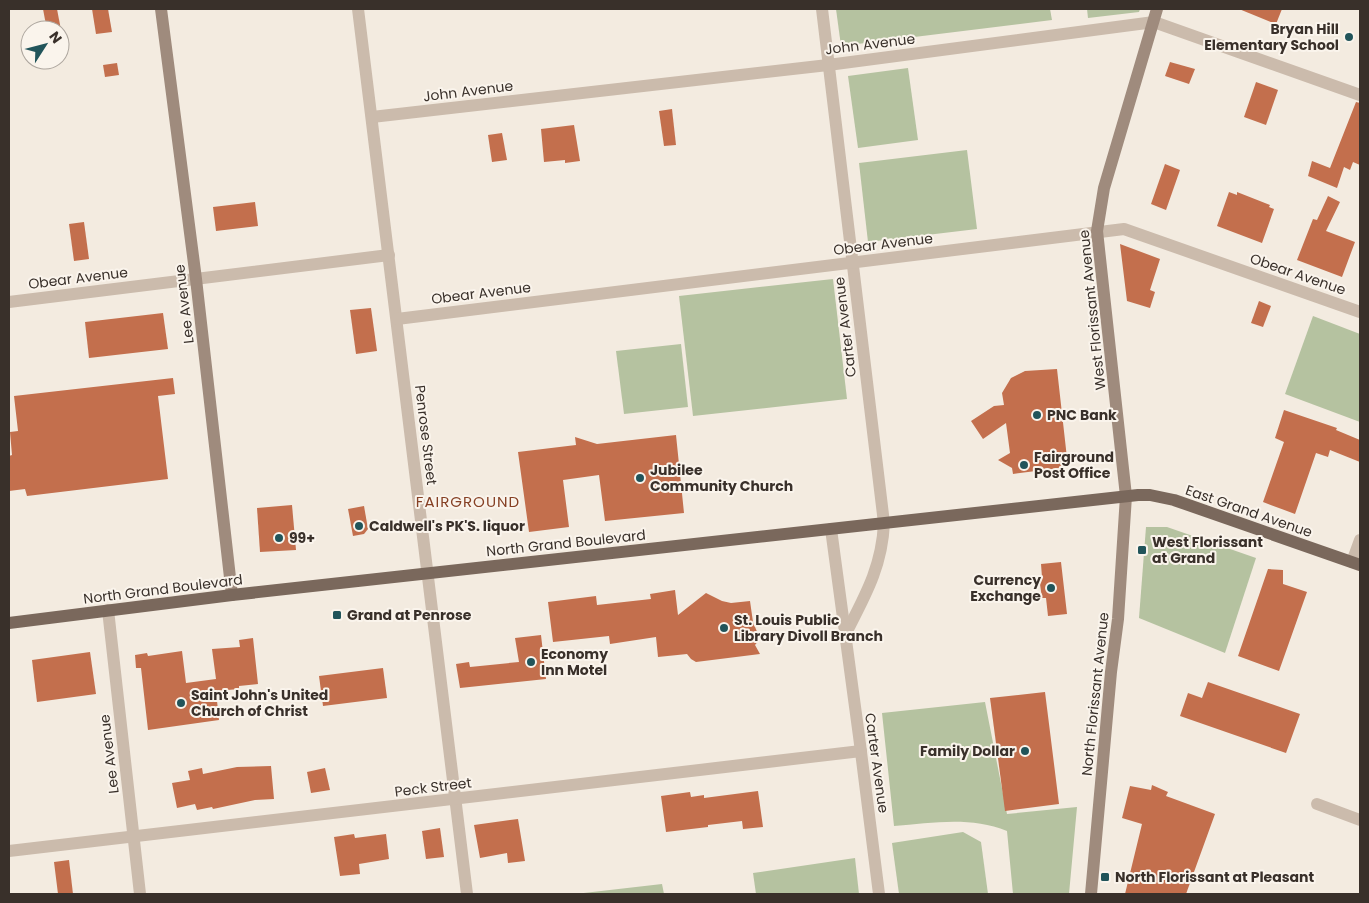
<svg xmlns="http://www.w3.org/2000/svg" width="1369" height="903" font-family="Poppins,sans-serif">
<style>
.green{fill:#b5c2a0}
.building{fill:#c36f4d}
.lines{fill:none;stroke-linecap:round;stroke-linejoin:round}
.street{stroke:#cbbbac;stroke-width:12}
.secondary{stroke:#9f8b7d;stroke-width:12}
.primary{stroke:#7a685c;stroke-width:12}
.poi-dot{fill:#21545a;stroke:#faf4ec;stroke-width:2}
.labels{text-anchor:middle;stroke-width:4;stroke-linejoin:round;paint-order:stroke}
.poi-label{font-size:14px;font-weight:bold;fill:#39302a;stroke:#faf4ec;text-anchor:start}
.street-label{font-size:14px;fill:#39302a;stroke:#faf4ec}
.neighbourhood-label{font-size:15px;letter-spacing:1px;fill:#864125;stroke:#faf4ec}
</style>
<rect width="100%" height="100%" fill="#f3ebe0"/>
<!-- green -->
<g class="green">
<path d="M836 9H1050L1052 20 841 46Z"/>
<path d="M1087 9H1140L1139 12 1088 18Z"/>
<path d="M908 68 918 140 858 148 848 76Z"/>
<path d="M967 150 977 229 868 242 859 163Z"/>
<path d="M833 279 847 399 693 416 679 296Z"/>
<path d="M1313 316 1360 334V422L1285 394Z"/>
<path d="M681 344 688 407 624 414 616 351Z"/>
<path d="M1146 527H1167L1256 558 1225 653 1139 618Z"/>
<path d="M985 702 1007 814 1077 807 1069 894H1013L1007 831C970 816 932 823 894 826L882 713Z"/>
<path d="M963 832 981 842 988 894H899L892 843Z"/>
<path d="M855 858 859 894H756L753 873Z"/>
<path d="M662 884 664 894H575Z"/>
</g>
<!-- building -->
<g class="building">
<path d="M43 9H57L61 30H47Z"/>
<path d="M92 9H108L112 32 96 34Z"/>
<path d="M1239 9H1282L1276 24Z"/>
<path d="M1170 62 1195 69 1189 84 1165 76Z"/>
<path d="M117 63 119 75 105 77 103 65Z"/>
<path d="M1256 82 1278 90 1266 125 1244 117Z"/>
<path d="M1356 102 1360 103V165L1353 162 1350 170 1344 167 1337 188 1308 176 1312 161 1330 168Z"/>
<path d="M672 109 676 145 664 146 659 111Z"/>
<path d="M574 125 580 161 565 163V160L544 162 541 129Z"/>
<path d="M502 133 507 160 492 162 488 135Z"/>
<path d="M1165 164 1180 170 1166 210 1151 204Z"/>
<path d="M1229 192 1237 195V192L1270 205 1269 207 1274 209 1262 243 1217 226Z"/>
<path d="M1328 196 1340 202 1326 231 1355 242 1342 277 1297 260 1313 219 1317 220Z"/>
<path d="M255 202 258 226 216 231 213 207Z"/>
<path d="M84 222 89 259 74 261 69 224Z"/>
<path d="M1120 244 1160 259 1150 290 1155 292 1150 308 1127 301Z"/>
<path d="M1259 301 1271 306 1263 327 1251 323Z"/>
<path d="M371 308 377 351 356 354 350 310Z"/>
<path d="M163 313 168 349 89 358 85 322Z"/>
<path d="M1057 369 1068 467 1013 474 1012 468 998 460 1010 453 1006 423 983 439 971 421 994 406 1004 405 1002 393 1011 378 1025 371Z"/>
<path d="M173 378 175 394 158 396 168 479 27 496 25 489 9 491V456L12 455 10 432 18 431 14 396Z"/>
<path d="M1284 410 1337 428 1336 430 1360 440V462L1330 450 1328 457 1316 453 1295 514 1263 502 1284 442 1275 438Z"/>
<path d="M676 435 684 513 605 521 599 475 563 480 569 527 529 532 518 452 576 445 575 437 597 444Z"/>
<path d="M292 505 296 550 260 552 257 508Z"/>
<path d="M364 506 368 529 364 534 353 536 348 509Z"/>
<path d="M1061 562 1067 614 1048 616 1046 598H1042L1039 577H1042L1041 564Z"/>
<path d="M1268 569 1283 570V584L1307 592 1279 671 1238 656Z"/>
<path d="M675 590 678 615 706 593 722 601 731 603 750 601 753 622 760 639 755 645 760 654 696 662 691 659 687 654 658 657 656 637 610 644 609 636 553 642 548 602 596 596 597 605 651 599 650 594Z"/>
<path d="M541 635 546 679 460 688 456 664 469 662 470 667 519 662 515 638Z"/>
<path d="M253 638 258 684 239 686V689L216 691 219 720 148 730 141 668H136L135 655 147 653 148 656 182 651 186 683 216 679 212 649 240 647 239 640Z"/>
<path d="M90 652 96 694 37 702 32 660Z"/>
<path d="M383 668 387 698 323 706 319 676Z"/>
<path d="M1208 682 1300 714 1286 753 1180 716 1188 693 1202 698Z"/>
<path d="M1045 692 1059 804 1005 811 990 698Z"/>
<path d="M271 766 274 799 255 800 213 809 212 807 197 810 195 804 177 808 172 783 190 780 188 771 202 768 203 774 237 767Z"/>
<path d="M325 768 330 790 311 793 307 772Z"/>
<path d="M1152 785 1168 792 1166 796 1215 814 1186 894H1125L1142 824 1122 818 1130 786 1151 790Z"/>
<path d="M758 791 763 827 743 829 742 821 708 825V827L666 832 661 796 690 792 691 797 704 795V798Z"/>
<path d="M518 819 525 861 508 863 507 853 480 858 474 825Z"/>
<path d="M440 828 444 857 426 859 422 831Z"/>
<path d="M354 834 355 838 386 834 389 859 359 864 360 874 340 876 334 837Z"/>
<path d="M69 860 73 894H58L54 862Z"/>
</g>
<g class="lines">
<!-- street -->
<g class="street">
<path d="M358 9 467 894"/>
<path d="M822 9 884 523C882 567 865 596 845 635"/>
<path d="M372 117 828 65 1154 22 1360 95"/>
<path d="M9 302 389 255"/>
<path d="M397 319 1124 229 1360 312"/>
<path d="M831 529C848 651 864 772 879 894"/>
<path d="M1352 562 1360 540"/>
<path d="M108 610 140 894"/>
<path d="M1317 804 1360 820"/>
<path d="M9 851 861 751"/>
</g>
<!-- secondary -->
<g class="secondary">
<path d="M161 9 196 279 232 595"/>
<path d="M1091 894 1111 672 1118 619 1126 496 1097 231 1104 188 1157 9"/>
</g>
<!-- primary -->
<path class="primary" d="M9 623 232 595 1138 495H1150L1174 500 1360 565"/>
</g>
<!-- markers -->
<g class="poi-dot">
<circle cx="1349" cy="37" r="5"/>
<circle cx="1037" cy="415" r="5"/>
<circle cx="1024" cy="465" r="5"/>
<circle cx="640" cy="478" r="5"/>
<circle cx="359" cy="526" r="5"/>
<circle cx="279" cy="538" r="5"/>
<rect x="1137" y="545" width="10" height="10" rx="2.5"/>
<circle cx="1051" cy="588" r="5"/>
<rect x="332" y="610" width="10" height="10" rx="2.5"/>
<circle cx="724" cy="628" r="5"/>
<circle cx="531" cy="662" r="5"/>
<circle cx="181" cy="703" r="5"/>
<circle cx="1025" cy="751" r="5"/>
<rect x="1100" y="872" width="10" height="10" rx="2.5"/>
</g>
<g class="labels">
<!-- poi labels -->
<g class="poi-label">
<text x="1339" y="34" text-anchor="end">Bryan Hill<tspan x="1339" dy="16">Elementary School</tspan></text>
<text x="1047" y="420">PNC Bank</text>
<text x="1034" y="462">Fairground<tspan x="1034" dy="16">Post Office</tspan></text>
<text x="650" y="475">Jubilee<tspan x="650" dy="16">Community Church</tspan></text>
<text x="369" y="531">Caldwell's PK'S. liquor</text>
<text x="289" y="543">99+</text>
<text x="1152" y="547">West Florissant<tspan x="1152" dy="16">at Grand</tspan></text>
<text x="1041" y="585" text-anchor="end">Currency<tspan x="1041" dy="16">Exchange</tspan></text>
<text x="347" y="620">Grand at Penrose</text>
<text x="734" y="625">St. Louis Public<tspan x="734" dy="16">Library Divoll Branch</tspan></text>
<text x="541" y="659">Economy<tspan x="541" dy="16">Inn Motel</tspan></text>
<text x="191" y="700">Saint John's United<tspan x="191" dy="16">Church of Christ</tspan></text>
<text x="1015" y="756" text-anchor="end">Family Dollar</text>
<text x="1115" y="882">North Florissant at Pleasant</text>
</g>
<!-- street labels -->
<g class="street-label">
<text transform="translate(870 44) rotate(-7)" y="5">John Avenue</text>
<text transform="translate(468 91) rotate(-7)" y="5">John Avenue</text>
<text transform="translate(883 244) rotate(-7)" y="5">Obear Avenue</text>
<text transform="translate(1298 274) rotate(19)" y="5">Obear Avenue</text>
<text transform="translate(78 278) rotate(-7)" y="5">Obear Avenue</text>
<text transform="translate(481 293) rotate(-7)" y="5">Obear Avenue</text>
<text transform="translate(184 304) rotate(-97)" y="5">Lee Avenue</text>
<text transform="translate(1092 310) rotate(-96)" y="5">West Florissant Avenue</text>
<text transform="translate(845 327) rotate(-97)" y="5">Carter Avenue</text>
<text transform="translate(426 435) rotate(83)" y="5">Penrose Street</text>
<text transform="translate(1249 511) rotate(19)" y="5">East Grand Avenue</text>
<text transform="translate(566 543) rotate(-6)" y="5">North Grand Boulevard</text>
<text transform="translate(163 589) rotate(-7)" y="5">North Grand Boulevard</text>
<text transform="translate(1095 694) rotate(-84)" y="5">North Florissant Avenue</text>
<text transform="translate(109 754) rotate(-97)" y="5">Lee Avenue</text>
<text transform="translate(877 763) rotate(82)" y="5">Carter Avenue</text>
<text transform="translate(433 787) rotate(-7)" y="5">Peck Street</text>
</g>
<!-- neighbourhood labels -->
<g class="neighbourhood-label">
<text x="468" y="507">FAIRGROUND</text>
</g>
</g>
<!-- border -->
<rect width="1369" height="903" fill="none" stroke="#39302a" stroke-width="20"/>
<!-- north arrow -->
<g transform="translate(45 45) rotate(54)"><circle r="24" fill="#faf4ec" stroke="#ada69e"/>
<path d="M0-4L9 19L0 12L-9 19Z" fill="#21545a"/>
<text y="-8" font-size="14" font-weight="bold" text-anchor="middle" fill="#39302a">N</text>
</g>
</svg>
